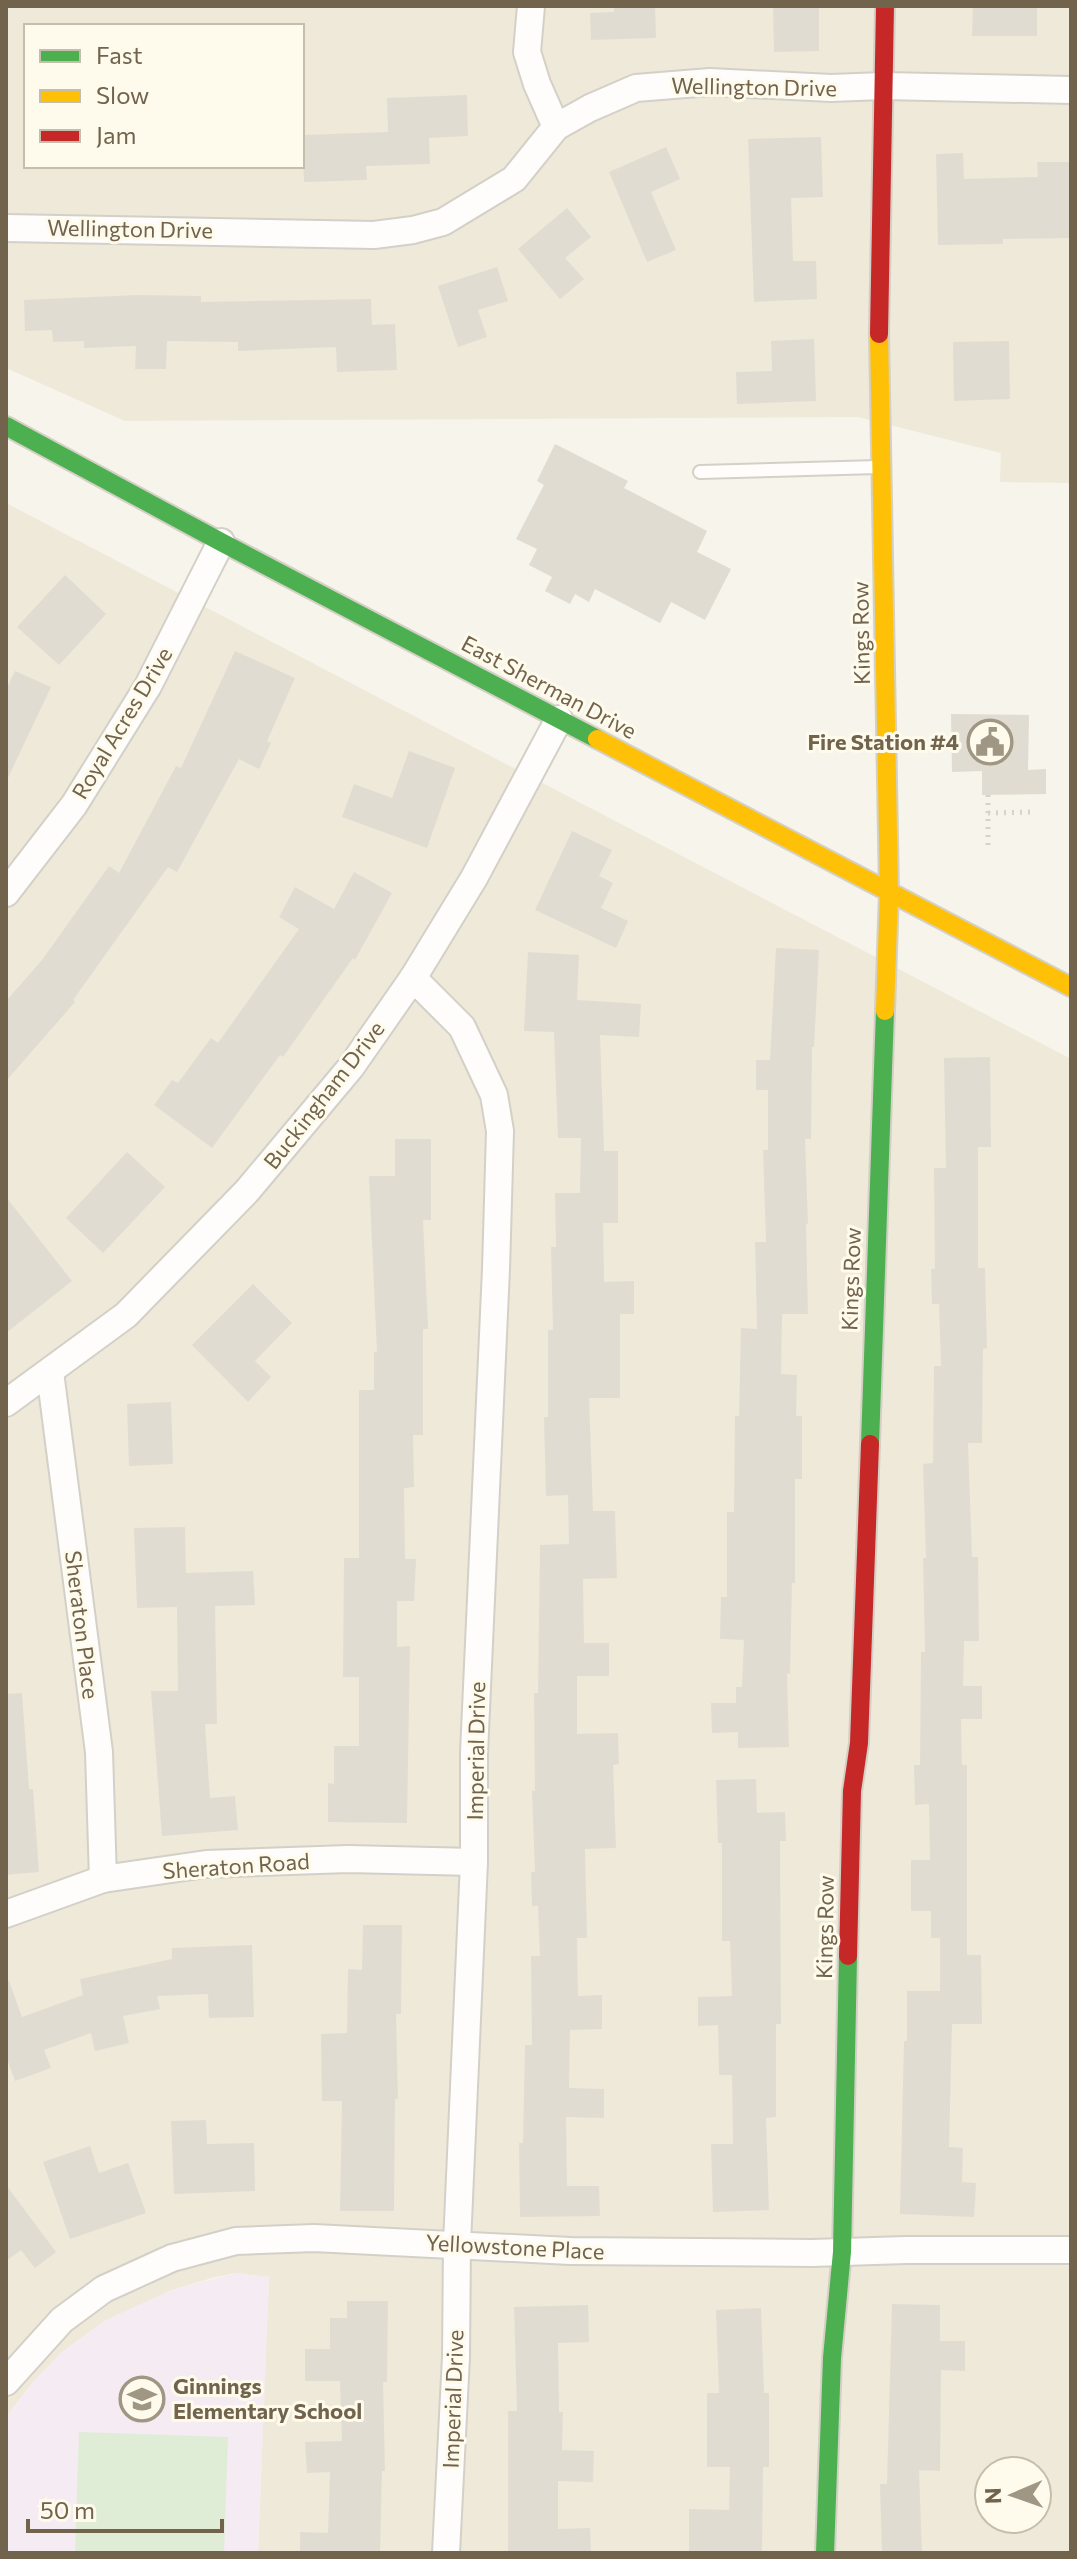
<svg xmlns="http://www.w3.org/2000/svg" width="1077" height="2559" font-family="Commissioner,sans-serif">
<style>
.residential{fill:#efe9d9;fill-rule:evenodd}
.education{fill:#f5ebf2}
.green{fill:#dfedd7}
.building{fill:#e1dcd2}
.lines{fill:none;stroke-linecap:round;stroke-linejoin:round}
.lane-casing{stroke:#d3d0c7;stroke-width:16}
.street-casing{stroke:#d3d0c7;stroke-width:30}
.fast-casing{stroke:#d4d0c6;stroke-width:22}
.slow-casing{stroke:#d4d0c6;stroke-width:22}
.jam-casing{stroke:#d4d0c6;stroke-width:22}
.path{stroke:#d7d3cb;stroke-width:5;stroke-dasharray:2 6;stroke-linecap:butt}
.lane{stroke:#fefdfc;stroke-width:12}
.street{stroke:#fefdfc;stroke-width:26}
.fast{stroke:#4caf50;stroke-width:18}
.slow{stroke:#ffc107;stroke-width:18}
.jam{stroke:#c62828;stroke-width:18}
.labels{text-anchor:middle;stroke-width:6;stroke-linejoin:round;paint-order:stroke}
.street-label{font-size:22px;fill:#72634d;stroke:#fefbed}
.poi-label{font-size:22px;font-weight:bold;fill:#72634d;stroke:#fefbed;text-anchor:end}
</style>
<rect width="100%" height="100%" fill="#f6f4eb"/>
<!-- residential -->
<g class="residential">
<path d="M6 6H1071V483L1000 482 1001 453 858 417 125 421 6 368ZM26 26H302V166H26Z"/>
<path d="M6 503 1071 1059V2553H258L269 2277 236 2273 215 2277 172 2290 104 2321 62 2352 33 2382 6 2417ZM989 2471H1037V2519H989Z"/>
</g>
<!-- education -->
<path class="education" d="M236 2273 269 2277 258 2553H6V2417L33 2382 62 2352 104 2321 172 2290Z"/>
<!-- green -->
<path class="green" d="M79 2432 228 2437 224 2553H75Z"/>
<!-- building -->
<g class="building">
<path d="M614 6H655L656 38 591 40 590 13 614 12Z"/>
<path d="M773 6H819V51L774 52Z"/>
<path d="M973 6H1037V36H972Z"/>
<path d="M467 95 468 136 429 138 430 164 366 166 367 180 304 182 302 135 388 132 387 98Z"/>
<path d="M821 137 823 197 791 198 793 261H816L817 299 754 302 748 139Z"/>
<path d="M666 147 680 179 651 192 676 250 647 262 609 172Z"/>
<path d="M963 153 964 179 1038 177 1037 162H1071V238L1003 239V244L938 245 936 154Z"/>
<path d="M567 208 591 237 565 258 584 279 560 299 518 249Z"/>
<path d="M497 267 508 301 478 310 487 337 458 347 438 286Z"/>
<path d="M137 295 201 296V302L371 299 372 325 395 324 397 370 337 372 336 347 238 351V342L167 341 166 369H135L136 346 84 348V341L53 342 52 330 25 331 24 300Z"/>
<path d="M814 339 816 401 737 404 736 372 772 371 771 341Z"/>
<path d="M1009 341 1010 399 954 401 953 342Z"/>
<path d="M555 444 628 481 624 488 707 531 697 552 731 569 705 620 671 602 660 623 595 589 589 602 575 594 570 604 545 591 552 577 529 565 537 549 516 539 544 485 537 481Z"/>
<path d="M65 575 106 614 59 665 17 627Z"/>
<path d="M235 651 295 678 267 741 271 743 259 769 239 759 177 872 168 867 73 1000 75 1002 6 1081V1001L42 960 109 866 119 873 176 766 181 768Z"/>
<path d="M15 671 51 687 6 782V690Z"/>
<path d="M951 714 1029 715 1028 770 1046 769V794L982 795V771L952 772Z"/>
<path d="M409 751 455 768 427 848 342 817 354 784 392 798Z"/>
<path d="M572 831 612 850 599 876 613 883 601 908 628 921 616 948 535 910Z"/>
<path d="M354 872 392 893 355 960 353 958 283 1057 280 1055 212 1148 154 1105 172 1080 178 1083 211 1038 218 1043 299 929 279 917 295 887 334 909Z"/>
<path d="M776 948 819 950 814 1047H812L811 1139H805L808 1224H806L808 1314H782L781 1374 797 1375 796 1416H802V1479H795V1583H792L790 1674 787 1673 789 1747 738 1748V1732L712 1733 711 1703H736V1687H742L744 1640 720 1639 721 1597H727V1512H734L735 1416H739L741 1328 757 1329 755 1242H766L763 1150H768V1090H756V1060H770Z"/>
<path d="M528 952 579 955 577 1000 641 1004 639 1037 600 1035 604 1151H618V1223H603L604 1282 634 1281V1314H620V1398H589L593 1511H615L617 1578 583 1579 584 1643H609V1676H577V1734L618 1733 619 1764 613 1765 616 1848 585 1849 587 1938H577L578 1996 602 1995V2029L570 2030 569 2088 604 2089V2118L566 2117 567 2186H599L600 2216 520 2217 519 2143H523L525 2045H532L531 1956H540L538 1906H532L531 1872H535L532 1791H535L534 1693H538L540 1545 569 1544 568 1495 546 1496 544 1417H548V1330H553L551 1247H556L555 1193H580L581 1138H558L554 1032 524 1031Z"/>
<path d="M990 1057 991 1147H978V1268H985L987 1348 983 1349 982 1443H968L972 1557H978L979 1641H964L963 1686H982V1719H961L962 1765H967V1955H981L982 2024H952L949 2147 963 2148 962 2182 976 2183 974 2217 900 2214 904 2041H907V1991H940V1938H931V1911H911V1860H930L929 1804 915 1805 914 1765H920L921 1652H925L923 1558H926L923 1464 933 1463 934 1366H941L939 1304H932L931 1269H935L934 1168H946L944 1058Z"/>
<path d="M395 1139H431V1220H423L428 1329H423V1435H413L414 1487 404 1488 405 1559H416L414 1601H397V1647L410 1646 407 1823 328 1822V1783L334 1784V1746H359V1677H343L344 1558H359V1390H374V1352H377L369 1176H395Z"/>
<path d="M127 1152 165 1187 103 1253 66 1218Z"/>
<path d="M6 1197 72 1281 6 1333Z"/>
<path d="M253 1284 292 1323 255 1361 271 1377 248 1402 192 1345Z"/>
<path d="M171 1402 173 1464 129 1466 127 1404Z"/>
<path d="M185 1527 186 1573 253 1571 255 1605 215 1606 217 1724H205L210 1798 235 1796 238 1830 162 1836 151 1691H178L177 1607 137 1608 134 1528Z"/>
<path d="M22 1693 29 1789H33L39 1872 6 1875V1694Z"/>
<path d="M756 1779 757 1813 785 1812 786 1841H780L781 2024H776V2117L766 2118 769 2210 713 2212 711 2144H733L732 2075H719L718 2025 698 2026V1997L732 1996 730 1941H722V1843H718L716 1780Z"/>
<path d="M363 1925H402L401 2014H396L398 2099H395L394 2211H340L342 2101H322L321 2034 347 2033 348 1969 362 1970Z"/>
<path d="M252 1945 254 2017 209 2018 208 1994 157 1996 160 2009 123 2016 129 2043 95 2051 91 2033 44 2050 51 2068 15 2081 6 2056V1981H9L22 2017 83 1995 80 1979 172 1959V1948Z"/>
<path d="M206 2120 207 2144 254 2143 255 2191 174 2194 171 2121Z"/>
<path d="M90 2146 99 2173 128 2163 146 2213 70 2239 43 2162Z"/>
<path d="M6 2185 56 2252 35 2268 21 2250 6 2261Z"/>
<path d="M347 2301H388L387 2382H383L385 2471H382L380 2553H300V2532L328 2533 330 2472 307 2473 305 2442 342 2441 340 2381H305V2349H330V2318H347Z"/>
<path d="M892 2304 940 2305V2341H965V2371L941 2370 940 2471 919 2470 922 2553H882L880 2484H887Z"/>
<path d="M588 2305 589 2342 558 2343 559 2412H563L562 2450 594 2451 593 2482 558 2481V2529L590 2528 591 2553H508V2411H517L514 2307Z"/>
<path d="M761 2308 764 2393H769V2467H763L762 2553H689V2509L729 2510 730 2467H707V2393H719L716 2310Z"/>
</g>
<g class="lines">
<!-- lane casing -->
<g class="lane-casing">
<path id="lane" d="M700 472 878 467"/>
</g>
<!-- street casing -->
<g class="street-casing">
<g id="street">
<path d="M531 6 527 52 537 84 556 127"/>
<path d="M6 228 374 235 413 230 443 222 514 179 556 127 590 108 636 88 710 82 831 88 883 86 1071 90"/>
<path d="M6 893 74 805 148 686 221 542"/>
<path d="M413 978 462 1027 494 1095 500 1131 496 1269 474 1753V1862L457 2244 456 2357 446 2553"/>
<path d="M50 1372 99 1752 103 1879"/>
<path d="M6 1403 126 1315 247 1191 351 1067 413 978 474 878 559 719"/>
<path d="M6 1914 103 1879 206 1864 348 1859 474 1862"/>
<path d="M6 2382 62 2320 104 2289 172 2258 236 2241 314 2238 570 2251 812 2253 906 2250H1071"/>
</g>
</g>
<!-- fast casing -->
<g class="fast-casing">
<g id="fast">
<path d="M6 426 221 542 597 739"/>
<path d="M870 1444 885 1011"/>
<path d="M825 2553 832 2358 842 2252 848 1956"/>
</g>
</g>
<!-- slow casing -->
<g class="slow-casing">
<g id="slow">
<path d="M879 334 889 892 885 1011"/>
<path d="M597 739 1071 987"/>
</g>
</g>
<!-- jam casing -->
<g class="jam-casing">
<g id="jam">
<path d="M879 334 885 6"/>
<path d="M848 1956 852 1791 859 1743 870 1444"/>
</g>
</g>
<!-- path -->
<g class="path">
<path d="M988 795V846"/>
<path d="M988 813 1034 812"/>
</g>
<!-- lane -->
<use href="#lane" class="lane"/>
<!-- street -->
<use href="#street" class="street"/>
<!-- fast -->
<use href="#fast" class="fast"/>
<!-- slow -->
<use href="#slow" class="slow"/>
<!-- jam -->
<use href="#jam" class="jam"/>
</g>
<!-- icons -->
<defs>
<g id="civic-ring" transform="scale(2.3)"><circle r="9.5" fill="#fefbed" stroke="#a09684" stroke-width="1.5"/><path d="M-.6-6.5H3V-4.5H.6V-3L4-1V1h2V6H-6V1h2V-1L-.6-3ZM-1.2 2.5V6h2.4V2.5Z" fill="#a09684"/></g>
<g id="school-ring" transform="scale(2.3)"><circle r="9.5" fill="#fefbed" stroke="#a09684" stroke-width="1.5"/><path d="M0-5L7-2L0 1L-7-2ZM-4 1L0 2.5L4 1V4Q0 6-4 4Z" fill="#a09684"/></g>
</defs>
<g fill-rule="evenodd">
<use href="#civic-ring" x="990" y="742"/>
<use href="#school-ring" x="142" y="2399"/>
</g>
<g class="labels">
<!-- street labels -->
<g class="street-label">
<text transform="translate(754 87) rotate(1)" y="8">Wellington Drive</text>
<text transform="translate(130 229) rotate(1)" y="8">Wellington Drive</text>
<text transform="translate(861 633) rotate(-91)" y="8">Kings Row</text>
<text transform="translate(549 687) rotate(28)" y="8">East Sherman Drive</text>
<text transform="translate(122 723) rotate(-59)" y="8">Royal Acres Drive</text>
<text transform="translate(324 1095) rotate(-52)" y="8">Buckingham Drive</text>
<text transform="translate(851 1279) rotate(-88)" y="8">Kings Row</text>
<text transform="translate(82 1625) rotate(83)" y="8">Sheraton Place</text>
<text transform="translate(476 1751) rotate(-89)" y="8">Imperial Drive</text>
<text transform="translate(236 1866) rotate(-4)" y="8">Sheraton Road</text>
<text transform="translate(825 1927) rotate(-89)" y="8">Kings Row</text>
<text transform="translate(515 2247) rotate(3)" y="8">Yellowstone Place</text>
<text transform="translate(453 2399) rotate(-88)" y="8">Imperial Drive</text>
</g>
<!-- poi labels -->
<g class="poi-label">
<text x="959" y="750">Fire Station #4</text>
<text x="173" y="2394" text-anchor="start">Ginnings<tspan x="173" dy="25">Elementary School</tspan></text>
</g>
</g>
<!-- border -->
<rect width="1077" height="2559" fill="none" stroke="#72634d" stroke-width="16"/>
<!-- legend -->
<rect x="24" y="24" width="280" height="144" fill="#fefbed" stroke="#c6bead" stroke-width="2"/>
<rect x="40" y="50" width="40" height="12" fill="#4caf50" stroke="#c6bead" stroke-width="2"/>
<text x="96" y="64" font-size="24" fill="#72634d">Fast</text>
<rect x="40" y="90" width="40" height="12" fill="#ffc107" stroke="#c6bead" stroke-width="2"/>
<text x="96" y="104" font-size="24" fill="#72634d">Slow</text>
<rect x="40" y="130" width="40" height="12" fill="#c62828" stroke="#c6bead" stroke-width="2"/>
<text x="96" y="144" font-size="24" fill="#72634d">Jam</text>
<!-- north arrow -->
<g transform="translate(1013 2495) rotate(268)"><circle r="38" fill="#fefbed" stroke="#c6bead" stroke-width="2"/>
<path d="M0-6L14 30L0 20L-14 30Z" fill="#a09684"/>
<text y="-12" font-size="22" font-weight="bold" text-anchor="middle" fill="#72634d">N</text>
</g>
<!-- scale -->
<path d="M28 2519v12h194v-12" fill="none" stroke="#72634d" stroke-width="4"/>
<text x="40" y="2519" font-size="24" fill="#72634d" stroke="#fefbed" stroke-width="6" paint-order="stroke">50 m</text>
</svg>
